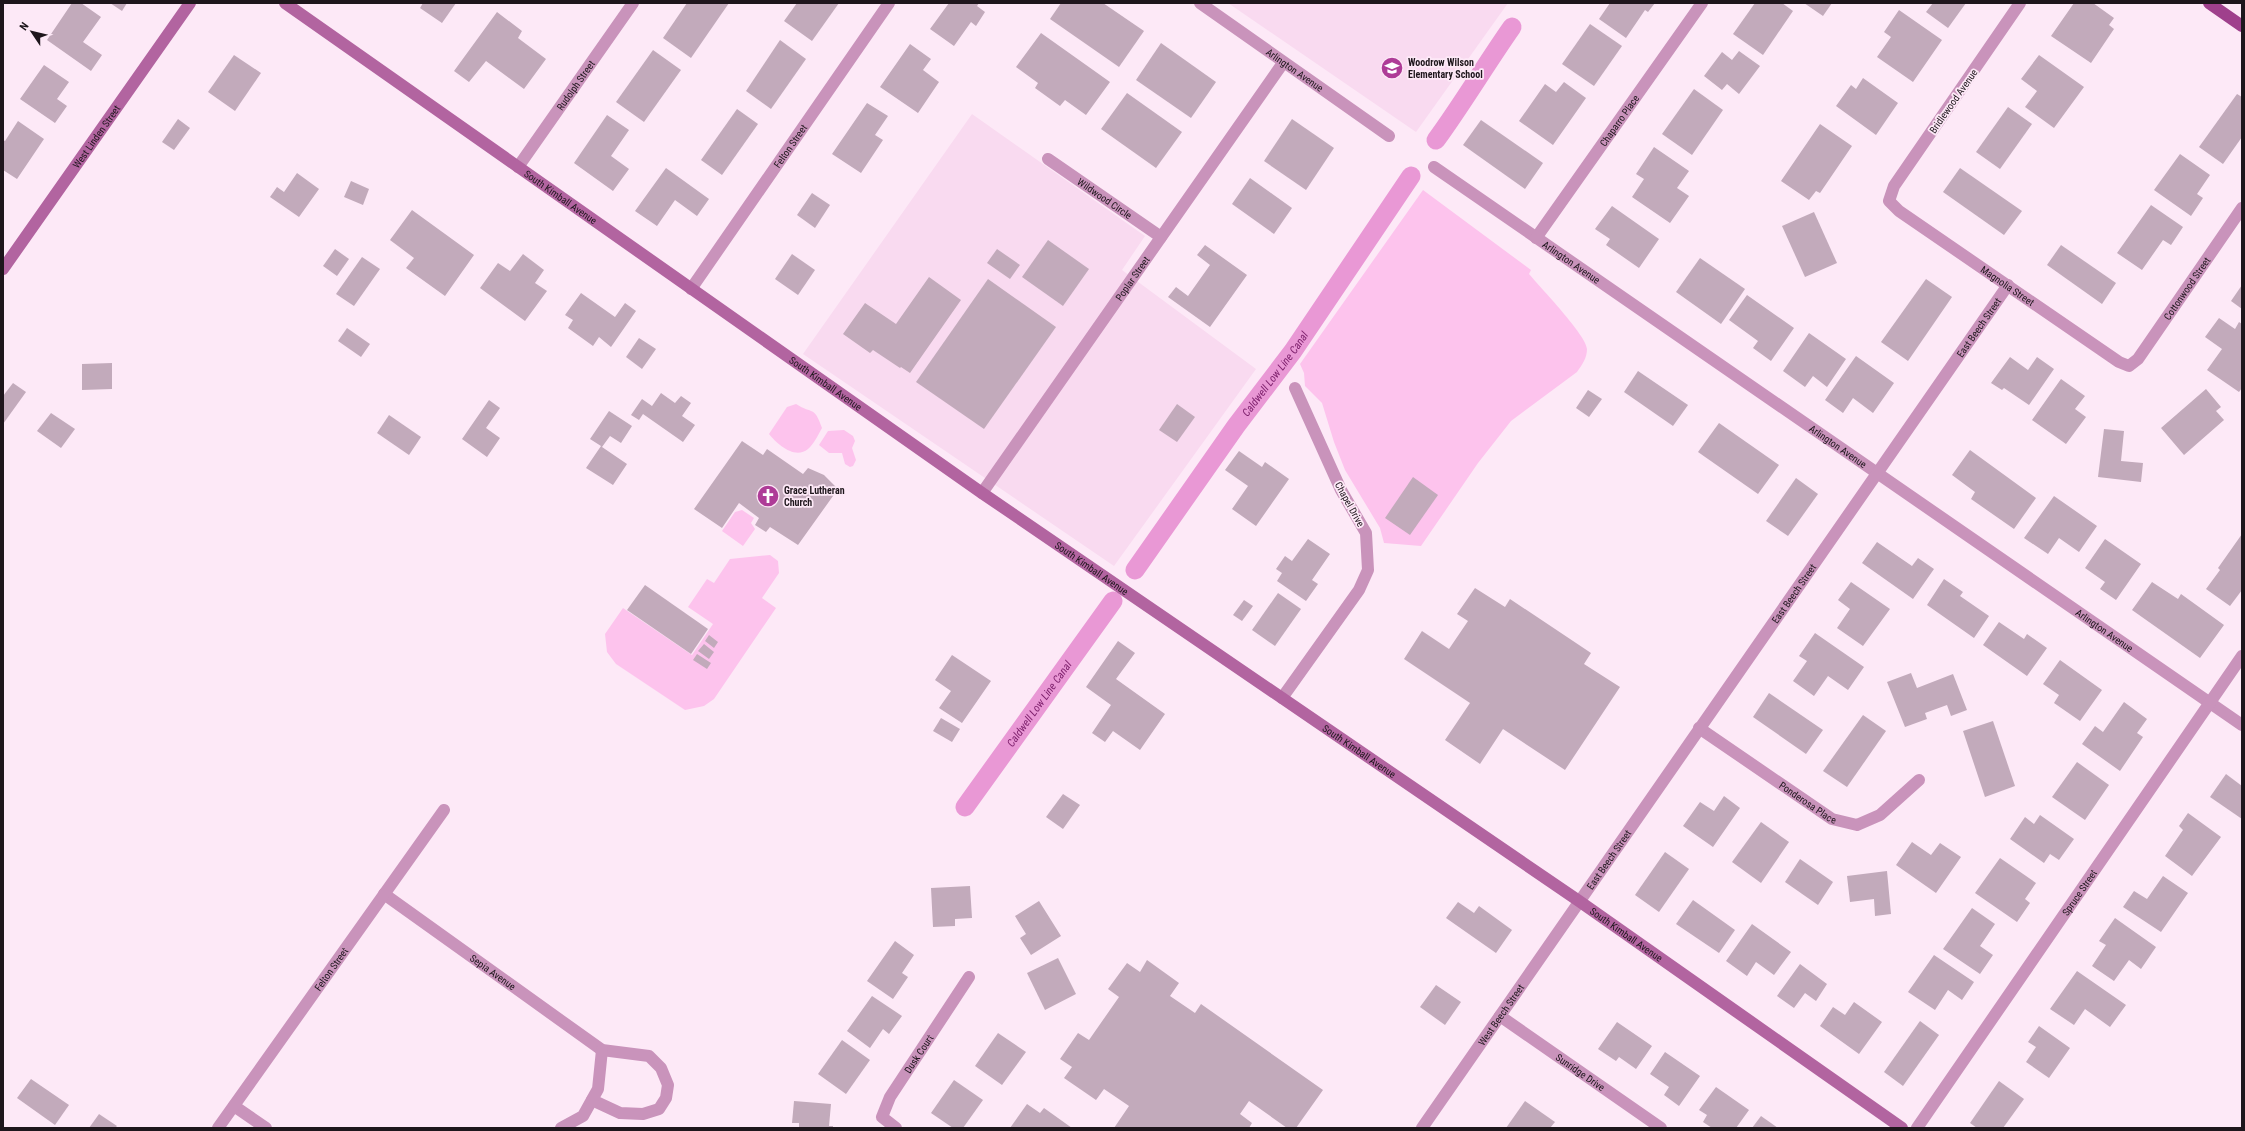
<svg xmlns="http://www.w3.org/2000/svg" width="2245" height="1131" font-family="'Roboto Condensed',sans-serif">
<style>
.built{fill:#f9daf0}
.green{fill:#fdc3ed}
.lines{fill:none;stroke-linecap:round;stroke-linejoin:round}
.canal{stroke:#e998d5;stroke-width:19}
.building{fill:#c2aabb}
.street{stroke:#c993bb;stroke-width:12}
.secondary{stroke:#b264a0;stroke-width:12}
.primary{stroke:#9f408c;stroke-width:12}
.labels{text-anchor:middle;stroke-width:3.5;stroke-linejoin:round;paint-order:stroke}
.poi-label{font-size:10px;font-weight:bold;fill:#1e161c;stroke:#fde9f7;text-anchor:start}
.street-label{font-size:10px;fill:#1e161c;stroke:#fde9f7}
.water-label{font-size:11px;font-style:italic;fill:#7f226e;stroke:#fde9f7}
</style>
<rect width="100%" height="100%" fill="#fde9f7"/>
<!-- built -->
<g class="built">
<path d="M1228 3H1508L1416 132Z"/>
<path d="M972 114 1145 236 1122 270 1256 369 1114 566 803 354Z"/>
</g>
<!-- green -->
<g class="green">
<path d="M1423 190 1531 270 1529 274C1540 287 1587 336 1587 349 1587 358 1582 365 1577 372L1511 421 1478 463 1421 546 1384 543 1380 528 1345 470 1334 442 1322 403 1305 386 1304 373 1300 364Z"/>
<path d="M796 404C813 415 814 405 822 428 818 435 814 444 808 449 795 460 777 444 769 434L787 407Z"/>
<path d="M844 430 853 436 855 441 852 448 856 460 853 466 850 467 845 464 842 453H829L819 445 828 431Z"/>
<path d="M742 510 754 518 751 523 755 529 743 546 722 531 735 512Z"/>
<path d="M770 555 778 561 779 573 762 598 776 608 714 699 704 706 685 710 616 664 607 652 605 634 623 608 692 655 713 624 688 607 707 579 714 583 730 559Z"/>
</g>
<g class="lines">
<!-- canal -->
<g class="canal">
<path d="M1436 140C1463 103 1486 64 1512 27"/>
<path id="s1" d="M1135 570 1236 426 1293 351 1411 176"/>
<path id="s2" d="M965 807 1113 601"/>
</g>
</g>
<!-- building -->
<g class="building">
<path d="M72 3H81L101 17 83 42 102 55 91 71 47 40Z"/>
<path d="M110 3H127L122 11Z"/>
<path d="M423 3H456L442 23 420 8Z"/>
<path d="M687 3H729L691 58 663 38Z"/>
<path d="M797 3H839L812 41 784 21Z"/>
<path d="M949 3H979L977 6 985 12 976 26 971 22 954 46 930 29Z"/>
<path d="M1061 3H1103L1144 31 1119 67 1050 19Z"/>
<path d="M1610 3H1655L1648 12 1645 10 1626 38 1599 19Z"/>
<path d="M1755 3H1782L1793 11 1763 55 1733 34Z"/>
<path d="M1804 3H1832L1823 16Z"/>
<path d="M1933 3H1966L1948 28 1926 12Z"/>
<path d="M2074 3H2093L2114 18 2109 25 2114 29 2091 63 2051 36Z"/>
<path d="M1899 10 1942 40 1913 82 1877 57 1891 37 1884 32Z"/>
<path d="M497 12 522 31 518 38 546 59 524 89 486 61 469 82 454 71Z"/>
<path d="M1590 24 1622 46 1594 86 1562 64Z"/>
<path d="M1041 33 1110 82 1086 115 1065 100 1060 106 1035 88 1038 83 1016 67Z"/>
<path d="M780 40 806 59 771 109 746 91Z"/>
<path d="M1161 43 1216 82 1191 118 1136 80Z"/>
<path d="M910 44 931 59 923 70 939 82 918 113 880 87Z"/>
<path d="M653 50 681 70 644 122 616 102Z"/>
<path d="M1739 51 1760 66 1739 94 1727 84 1722 90 1704 76 1722 52 1732 60Z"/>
<path d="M234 55 261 73 235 111 208 92Z"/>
<path d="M2039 55 2084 87 2054 128 2025 107 2037 91 2021 79Z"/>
<path d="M44 65 69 82 57 99 67 106 55 123 20 99Z"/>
<path d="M1863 78 1898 103 1876 135 1836 106 1851 85 1856 89Z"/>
<path d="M1564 82 1586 98 1553 145 1519 121 1545 84 1556 92Z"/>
<path d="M1694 89 1723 110 1692 155 1662 134Z"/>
<path d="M1127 93 1182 132 1156 168 1101 129Z"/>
<path d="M2237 94 2242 97V137L2223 164 2199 147Z"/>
<path d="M867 103 888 116 875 135 883 140 861 173 832 154Z"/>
<path d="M2008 107 2032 124 2000 169 1976 152Z"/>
<path d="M737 109 758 124 722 175 701 160Z"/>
<path d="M607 115 629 130 611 156 629 169 613 191 574 163Z"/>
<path d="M178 119 190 128 174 150 162 142Z"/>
<path d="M1292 119 1334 148 1306 190 1264 161Z"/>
<path d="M1481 120 1543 163 1525 189 1463 145Z"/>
<path d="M18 121 44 139 17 179 3 170V140L5 141Z"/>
<path d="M1820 124 1852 146 1820 193 1816 191 1809 200 1781 181Z"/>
<path d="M1654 147 1689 171 1677 188 1689 196 1670 223 1632 197 1644 179 1636 174Z"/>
<path d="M2180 154 2210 175 2197 194 2203 198 2191 216 2154 190Z"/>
<path d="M666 168 709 199 697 216 675 200 657 226 635 211Z"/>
<path d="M1960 168 2022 211 2004 235 1943 192Z"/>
<path d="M297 173 319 189 299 217 270 197 277 187 284 192Z"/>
<path d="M1250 178 1292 208 1274 234 1232 204Z"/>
<path d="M351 181 369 189 363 205 344 197Z"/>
<path d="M812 193 830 205 815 228 797 215Z"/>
<path d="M2151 205 2183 227 2171 245 2163 240 2142 270 2117 253Z"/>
<path d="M1612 206 1659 239 1639 268 1606 245 1610 239 1595 229Z"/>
<path d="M412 210 474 255 445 296 406 268 414 258 390 240Z"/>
<path d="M1814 212 1837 263 1805 277 1782 226Z"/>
<path d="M1048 240 1089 269 1063 306 1022 277Z"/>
<path d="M1205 245 1247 275 1210 327 1168 297 1176 287 1188 296 1210 265 1197 255Z"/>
<path d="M2061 245 2116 283 2102 304 2047 265Z"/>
<path d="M335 249 349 259 337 276 323 266Z"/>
<path d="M997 249 1020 265 1010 279 987 263Z"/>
<path d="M523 254 544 270 535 283 547 291 525 321 480 288 498 263 510 271Z"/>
<path d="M792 254 815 270 798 295 775 279Z"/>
<path d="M362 257 380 269 354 306 336 294Z"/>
<path d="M1700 258 1745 289 1721 324 1676 292Z"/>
<path d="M929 277 961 300 910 373 901 367 900 368 873 350 870 353 843 334 865 303 896 324Z"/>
<path d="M988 279 1056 327 984 429 916 382Z"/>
<path d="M1926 279 1952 297 1908 361 1881 342Z"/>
<path d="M2242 285V309L2231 301Z"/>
<path d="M581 293 615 317 625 303 636 311 611 347 599 337 593 346 568 328 573 320 565 315Z"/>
<path d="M1747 295 1794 328 1771 361 1753 348 1758 341 1729 320Z"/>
<path d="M2219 318 2235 329 2239 322 2242 324V388L2239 392 2207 370 2222 349 2205 337Z"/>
<path d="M347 328 370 344 361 357 338 341Z"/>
<path d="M1809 333 1846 359 1827 387 1813 376 1805 387 1783 371Z"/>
<path d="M639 338 656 349 642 369 626 357Z"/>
<path d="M1856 356 1894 383 1873 413 1853 398 1843 413 1825 400Z"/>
<path d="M2010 357 2028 370 2037 357 2054 369 2029 405 2004 388 2002 390 1991 383Z"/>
<path d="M112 363V389L82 390V364Z"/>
<path d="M1638 371 1688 405 1673 426 1624 392Z"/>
<path d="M2061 379 2085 396 2075 409 2086 417 2066 444 2032 420Z"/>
<path d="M13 383 26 392 3 424V396Z"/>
<path d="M2206 389 2221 407 2216 411 2224 420 2184 455 2161 428Z"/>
<path d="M1588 390 1602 399 1589 417 1576 408Z"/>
<path d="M661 393 675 403 681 396 691 403 682 416 695 425 683 442 643 414 639 420 631 415 642 399 652 406Z"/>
<path d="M489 400 500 408 486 428 500 438 487 457 462 439Z"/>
<path d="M1177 404 1195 417 1177 442 1159 430Z"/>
<path d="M609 411 632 426 621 443 610 436 602 447 627 464 613 485 586 468 601 446 590 439Z"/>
<path d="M51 413 75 429 61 448 37 431Z"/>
<path d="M389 415 421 437 409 455 377 433Z"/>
<path d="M1719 423 1779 465 1758 494 1698 452Z"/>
<path d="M2104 429 2124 431 2121 461 2143 463 2141 482 2098 477Z"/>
<path d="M742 441 763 455 767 449 803 474 808 468 824 475 838 489 798 545 770 527 766 532 755 525 759 518 739 503 722 528 694 509Z"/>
<path d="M1970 450 2036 498 2014 529 1971 499 1975 492 1952 475Z"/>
<path d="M1239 451 1262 467 1265 462 1289 479 1256 526 1232 509 1248 486 1225 470Z"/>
<path d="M1413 477 1438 495 1410 535 1385 518Z"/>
<path d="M1796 478 1818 494 1788 536 1766 521Z"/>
<path d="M2054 496 2097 526 2079 552 2059 538 2048 554 2024 538Z"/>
<path d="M2242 534V590L2230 606 2206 589 2220 570 2218 568Z"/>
<path d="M1308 539 1330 554 1312 580 1318 584 1306 601 1277 581 1282 573 1276 569 1285 556 1292 561Z"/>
<path d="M2105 539 2141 564 2116 600 2100 589 2105 582 2085 568Z"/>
<path d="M1877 542 1912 566 1918 558 1934 569 1913 599 1862 563Z"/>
<path d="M1944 579 1963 592 1960 596 1989 616 1974 638 1927 605Z"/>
<path d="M1851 582 1890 609 1863 646 1837 628 1850 609 1838 600Z"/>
<path d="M2152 582 2178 599 2181 594 2224 625 2200 658 2132 610Z"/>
<path d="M645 585 708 629 691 654 627 610Z"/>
<path d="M1475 588 1505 607 1510 599 1591 653 1584 664 1620 687 1565 770 1503 729 1480 764 1445 740 1470 703 1404 659 1422 631 1449 649 1468 621 1457 614Z"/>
<path d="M1278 593 1301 609 1275 646 1252 630Z"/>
<path d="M1244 600 1253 606 1242 621 1233 615Z"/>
<path d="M1999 622 2024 639 2027 634 2047 648 2027 676 1983 645Z"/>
<path d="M1815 633 1864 667 1848 690 1828 676 1814 696 1793 681 1807 661 1799 656Z"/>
<path d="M709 635 718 642 714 648 705 641Z"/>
<path d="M1118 641 1135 653 1116 679 1165 714 1140 750 1113 731 1105 742 1092 733 1111 705 1086 687Z"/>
<path d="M704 644 714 652 709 659 698 651Z"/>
<path d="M697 654 711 663 707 669 693 660Z"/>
<path d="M952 655 991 681 962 723 939 708 951 691 935 680Z"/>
<path d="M2060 660 2102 690 2080 721 2054 703 2059 695 2043 684Z"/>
<path d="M1911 673 1917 688 1953 674 1967 710 1951 716 1947 705 1925 713 1927 719 1905 727 1887 682Z"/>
<path d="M1769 693 1823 730 1806 754 1753 717Z"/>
<path d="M2124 702 2147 719 2137 733 2143 737 2120 771 2082 744 2095 726 2103 732Z"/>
<path d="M1863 715 1886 731 1847 787 1823 771Z"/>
<path d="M941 718 960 729 952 742 933 731Z"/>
<path d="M1993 721 2015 786 1985 797 1963 731Z"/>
<path d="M2077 762 2109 785 2085 820 2052 797Z"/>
<path d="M2226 774 2242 786V819L2210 797Z"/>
<path d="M1063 794 1080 805 1063 829 1046 817Z"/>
<path d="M1724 796 1740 808 1713 847 1683 826 1700 802 1714 811Z"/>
<path d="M2188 813 2221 837 2192 876 2165 856 2183 830 2179 826Z"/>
<path d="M2040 815 2074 839 2059 860 2050 854 2044 863 2010 839 2025 817 2034 824Z"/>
<path d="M1761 822 1789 842 1761 883 1732 862Z"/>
<path d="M1912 842 1931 855 1940 843 1961 857 1936 893 1896 865Z"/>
<path d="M1665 852 1689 869 1659 912 1635 895Z"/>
<path d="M2000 858 2036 883 2025 899 2030 903 2017 922 1975 893Z"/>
<path d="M1800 859 1833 882 1818 905 1785 882Z"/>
<path d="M1887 871 1891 914 1875 916 1874 899 1850 902 1847 876Z"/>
<path d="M2163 876 2188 893 2161 932 2123 907 2134 891 2147 899Z"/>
<path d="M970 886 972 918 955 919V926L933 927 931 888Z"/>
<path d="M1693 900 1735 930 1719 953 1676 924Z"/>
<path d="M1039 901 1061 936 1031 955 1020 938 1026 934 1015 916Z"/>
<path d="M1458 902 1474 913 1479 906 1512 930 1496 953 1446 918Z"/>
<path d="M1972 908 1995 924 1980 946 1993 955 1980 974 1943 949Z"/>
<path d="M2115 918 2156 947 2141 969 2129 960 2114 981 2092 966 2106 945 2099 941Z"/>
<path d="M1752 924 1791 952 1774 975 1756 962 1747 976 1726 961Z"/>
<path d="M895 941 914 955 902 973 908 977 893 999 867 981Z"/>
<path d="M1934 955 1974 982 1962 1000 1948 990 1935 1010 1908 992Z"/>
<path d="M1058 958 1076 994 1045 1010 1027 973Z"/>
<path d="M1147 960 1179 983 1170 996 1195 1013 1201 1004 1323 1090 1296 1128H1287L1249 1101 1240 1114 1252 1123 1249 1128H1114L1129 1106 1104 1089 1096 1100 1064 1078 1072 1067 1060 1059 1078 1033 1089 1040 1119 997 1108 989 1127 963 1140 972Z"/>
<path d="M1800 964 1827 984 1816 1001 1805 993 1794 1008 1777 996Z"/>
<path d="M2077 971 2126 1005 2110 1027 2085 1009 2074 1025 2050 1009Z"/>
<path d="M1436 985 1461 1002 1445 1025 1420 1007Z"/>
<path d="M872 996 902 1016 889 1034 883 1029 870 1048 847 1031Z"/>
<path d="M1854 1002 1882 1022 1859 1054 1820 1026 1833 1007 1845 1015Z"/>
<path d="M1920 1021 1939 1035 1903 1086 1884 1072Z"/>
<path d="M1617 1022 1652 1046 1636 1069 1619 1057 1616 1061 1598 1049Z"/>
<path d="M2039 1026 2070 1048 2049 1078 2026 1062 2036 1047 2028 1042Z"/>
<path d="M998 1033 1026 1052 1002 1085 975 1066Z"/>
<path d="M842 1040 870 1060 846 1094 818 1074Z"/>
<path d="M1665 1052 1700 1076 1679 1106 1664 1095 1669 1087 1650 1074Z"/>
<path d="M31 1079 69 1105 55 1125 17 1098Z"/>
<path d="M954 1080 983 1100 963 1128H953L931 1113Z"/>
<path d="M1999 1081 2024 1099 2003 1128H1977L1970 1123Z"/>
<path d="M1716 1087 1749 1110 1736 1128H1712L1703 1122 1707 1115 1699 1110Z"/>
<path d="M794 1101 831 1104 829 1126H833V1128H799V1123H792Z"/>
<path d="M1525 1101 1555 1122 1550 1128H1506Z"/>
<path d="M1027 1104 1040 1113 1044 1108 1072 1128H1010Z"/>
<path d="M99 1114 117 1126 115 1128H89Z"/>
<path d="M1761 1116 1778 1128H1752Z"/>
</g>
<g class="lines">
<!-- street -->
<g class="street">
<path id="s3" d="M1200 3 1389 136"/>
<path id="s4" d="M2020 3 1894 186 1889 201 1899 211 2119 362 2129 366 2138 359 2242 208"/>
<path id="s5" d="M1048 159 1161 237"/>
<path id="s6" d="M518 167 633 3"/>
<path id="s7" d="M1434 167 2242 725"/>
<path id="s8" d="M1536 238 1702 3"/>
<path id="s9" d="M691 289 889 3"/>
<path id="s10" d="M982 493 1283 63"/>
<path d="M1282 698 1359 590 1368 570 1366 533 1341 490 1295 388"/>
<path id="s11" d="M1699 728 1832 819 1857 825 1880 815 1919 780"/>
<path id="s12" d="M384 894 602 1050 649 1056 661 1068 668 1085 666 1098 659 1109 643 1114 620 1113 592 1100"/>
<path id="s13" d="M1500 1016 1661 1128"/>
<path d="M234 1106 266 1128"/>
<path id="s14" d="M218 1128 444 810"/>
<path d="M561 1128 583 1116 598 1089 602 1050"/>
<path id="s15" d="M896 1128 882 1117 890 1097 969 977"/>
<path id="s16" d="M1422 1128 2008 285"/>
<path id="s17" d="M1917 1128 2242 656"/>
</g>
<!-- secondary -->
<g class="secondary">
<path id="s18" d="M285 3 982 493 1579 901 1902 1128"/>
<path id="s19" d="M3 269 190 3"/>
</g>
<!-- primary -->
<path class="primary" d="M2209 3 2242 26"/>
</g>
<!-- icons -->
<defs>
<g id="school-disc" transform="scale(1.15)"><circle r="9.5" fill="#ae3c97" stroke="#fde9f7"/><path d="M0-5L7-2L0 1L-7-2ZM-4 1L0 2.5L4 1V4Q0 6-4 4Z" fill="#fff"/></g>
<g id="church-disc" transform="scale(1.15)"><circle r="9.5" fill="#ae3c97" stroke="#fde9f7"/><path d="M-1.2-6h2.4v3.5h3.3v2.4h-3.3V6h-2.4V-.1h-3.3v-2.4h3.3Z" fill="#fff"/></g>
</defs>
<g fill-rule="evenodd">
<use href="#school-disc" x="1392" y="68"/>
<use href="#church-disc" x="768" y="496"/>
</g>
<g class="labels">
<!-- poi labels -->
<g class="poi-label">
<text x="1408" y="66">Woodrow Wilson<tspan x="1408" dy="12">Elementary School</tspan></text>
<text x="784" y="494">Grace Lutheran<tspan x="784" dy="12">Church</tspan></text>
</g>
<!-- street labels -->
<g class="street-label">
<text dy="4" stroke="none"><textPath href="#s3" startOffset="116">Arlington Avenue</textPath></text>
<text dy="4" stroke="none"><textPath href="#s6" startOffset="100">Rudolph Street</textPath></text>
<text transform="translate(1953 101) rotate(-55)" y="4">Bridlewood Avenue</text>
<text dy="4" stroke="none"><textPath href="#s8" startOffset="144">Chaparro Place</textPath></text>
<text dy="4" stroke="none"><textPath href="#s19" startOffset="162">West Linden Street</textPath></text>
<text dy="4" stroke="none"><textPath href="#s9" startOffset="174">Felton Street</textPath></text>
<text dy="4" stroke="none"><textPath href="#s18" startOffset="337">South Kimball Avenue</textPath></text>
<text dy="4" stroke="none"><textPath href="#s5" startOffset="69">Wildwood Circle</textPath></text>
<text dy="4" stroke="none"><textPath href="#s7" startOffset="167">Arlington Avenue</textPath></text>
<text dy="4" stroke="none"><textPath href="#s10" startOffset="262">Poplar Street</textPath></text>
<text dy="4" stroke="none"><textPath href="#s4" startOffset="384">Magnolia Street</textPath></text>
<text dy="4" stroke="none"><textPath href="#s4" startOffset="627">Cottonwood Street</textPath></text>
<text dy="4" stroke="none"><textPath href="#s16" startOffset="975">East Beech Street</textPath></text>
<text dy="4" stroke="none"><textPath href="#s18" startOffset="661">South Kimball Avenue</textPath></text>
<text dy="4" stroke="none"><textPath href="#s7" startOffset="491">Arlington Avenue</textPath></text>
<text transform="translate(1350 504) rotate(61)" y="4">Chapel Drive</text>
<text dy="4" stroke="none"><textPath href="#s18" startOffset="985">South Kimball Avenue</textPath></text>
<text dy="4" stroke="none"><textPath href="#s16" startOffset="651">East Beech Street</textPath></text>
<text dy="4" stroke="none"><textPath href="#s7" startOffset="815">Arlington Avenue</textPath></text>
<text dy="4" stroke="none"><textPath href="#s18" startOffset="1309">South Kimball Avenue</textPath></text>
<text dy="4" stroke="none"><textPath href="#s11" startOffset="132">Ponderosa Place</textPath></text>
<text dy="4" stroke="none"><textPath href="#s16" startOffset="327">East Beech Street</textPath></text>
<text dy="4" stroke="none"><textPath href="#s17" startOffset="286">Spruce Street</textPath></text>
<text dy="4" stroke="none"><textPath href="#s18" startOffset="1633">South Kimball Avenue</textPath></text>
<text dy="4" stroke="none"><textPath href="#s14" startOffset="195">Felton Street</textPath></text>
<text dy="4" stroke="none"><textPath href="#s12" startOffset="134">Sepia Avenue</textPath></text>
<text dy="4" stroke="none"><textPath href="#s16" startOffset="138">West Beech Street</textPath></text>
<text dy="4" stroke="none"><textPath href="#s15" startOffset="91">Dusk Court</textPath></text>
<text dy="4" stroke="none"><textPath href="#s13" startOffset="98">Sunridge Drive</textPath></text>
</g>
<!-- water labels -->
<g class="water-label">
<text dy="4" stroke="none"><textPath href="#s1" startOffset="241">Caldwell Low Line Canal</textPath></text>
<text dy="4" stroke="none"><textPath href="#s2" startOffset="127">Caldwell Low Line Canal</textPath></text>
</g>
</g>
<!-- border -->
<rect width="2245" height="1131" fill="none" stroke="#1e161c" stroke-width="8"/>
<!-- north arrow -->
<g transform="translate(32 32) rotate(305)" stroke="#fde9f7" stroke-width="3" paint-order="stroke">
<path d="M0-3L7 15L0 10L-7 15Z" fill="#1e161c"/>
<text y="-6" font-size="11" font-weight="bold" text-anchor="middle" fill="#1e161c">N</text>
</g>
</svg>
